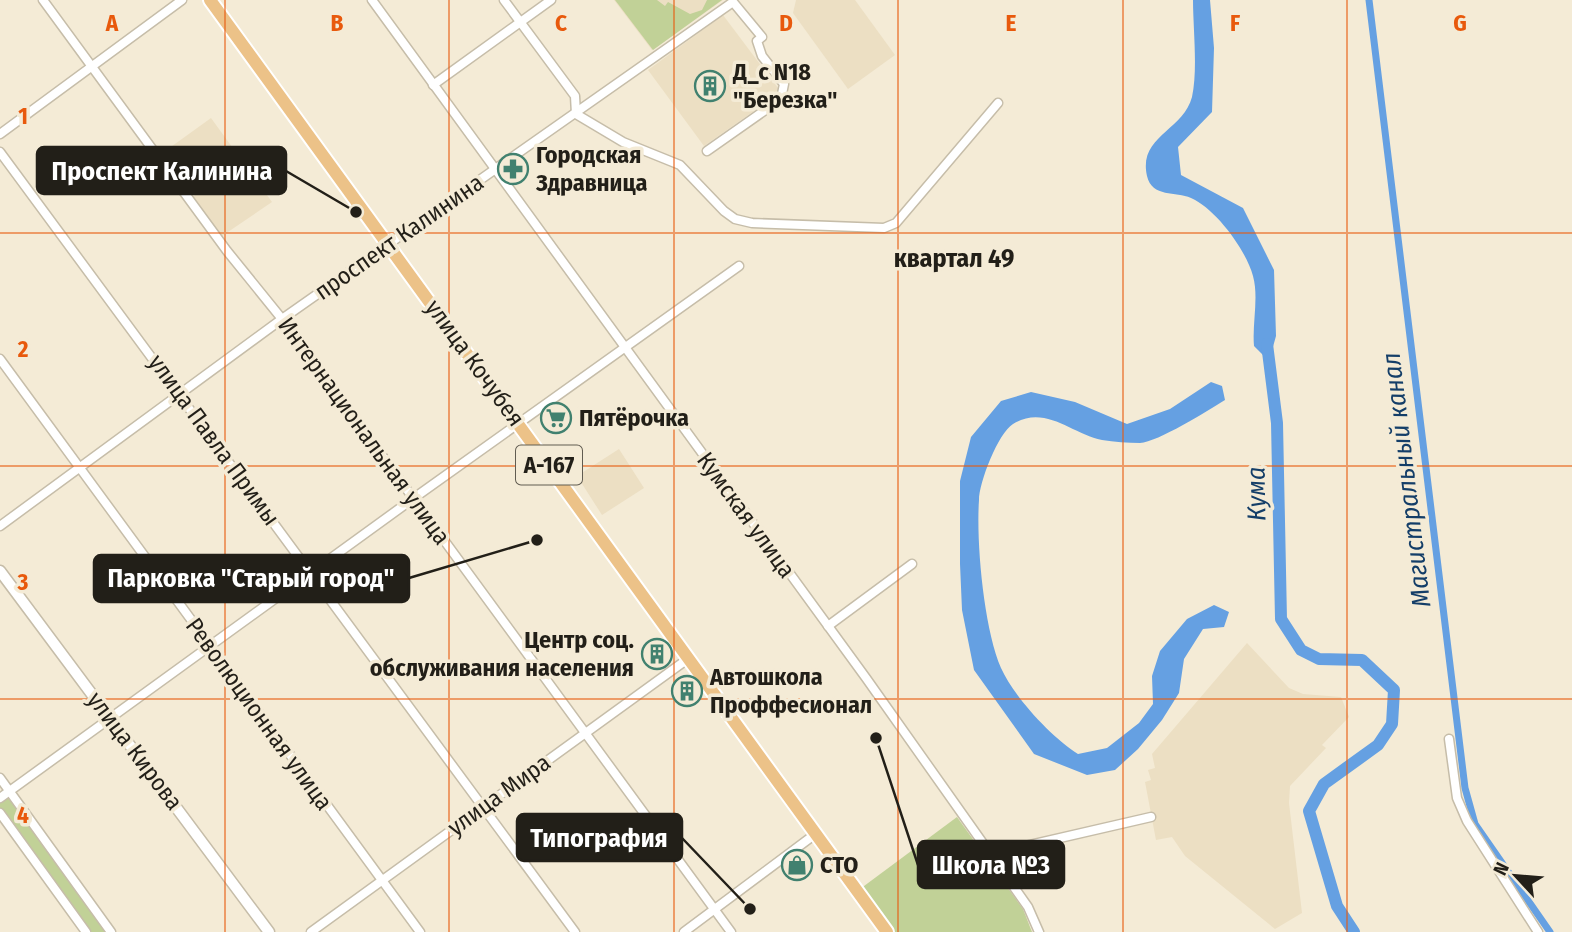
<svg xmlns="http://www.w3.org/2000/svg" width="1572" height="932" font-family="'Fira Sans Condensed',sans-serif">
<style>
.built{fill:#ecdfc3}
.green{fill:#c1d197}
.water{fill:#65a0e2}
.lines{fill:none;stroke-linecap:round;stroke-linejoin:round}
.canal{stroke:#65a0e2;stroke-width:7}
.river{stroke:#65a0e2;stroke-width:12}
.minor-casing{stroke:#c6bda9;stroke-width:11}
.tertiary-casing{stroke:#c6bda9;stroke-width:13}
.primary-casing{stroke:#fff;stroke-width:16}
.minor{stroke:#fff;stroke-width:8}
.tertiary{stroke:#fff;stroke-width:10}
.primary{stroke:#ecc288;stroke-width:12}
.grid{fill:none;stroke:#e8590c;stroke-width:2;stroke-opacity:0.55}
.labels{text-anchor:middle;stroke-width:7;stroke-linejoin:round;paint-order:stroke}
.shield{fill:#f4ebd6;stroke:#615c51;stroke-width:2}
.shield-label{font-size:23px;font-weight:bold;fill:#221f18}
.poi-label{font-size:24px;font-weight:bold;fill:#221f18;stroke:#f4ebd6;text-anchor:start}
.street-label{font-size:24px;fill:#221f18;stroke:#f4ebd6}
.neighbourhood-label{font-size:26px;font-weight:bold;fill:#221f18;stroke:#f4ebd6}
.water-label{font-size:26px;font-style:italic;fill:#143e68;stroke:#f4ebd6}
.grid-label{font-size:23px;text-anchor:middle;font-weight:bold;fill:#e8590c;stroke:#f4ebd6;stroke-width:7;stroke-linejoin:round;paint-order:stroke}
.leader{fill:none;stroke:#221f18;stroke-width:2.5}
.callout-dot{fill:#221f18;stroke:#f4ebd6;stroke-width:2.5}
.callout{fill:#221f18;stroke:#221f18;stroke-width:2.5}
.callout-label{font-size:26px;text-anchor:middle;font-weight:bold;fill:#fff}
</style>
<rect width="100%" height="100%" fill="#f4ebd6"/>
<!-- built -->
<g class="built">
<path d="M614 0H723L652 50Z"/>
<path d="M796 0H855L895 55 848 89 793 13Z"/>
<path d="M723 15 781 92 704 146 648 70Z"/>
<path d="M211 118 272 202 222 236 192 198 196 194 168 149Z"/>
<path d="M619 449 644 488 602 515 577 476Z"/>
<path d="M1247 643 1289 688 1303 694 1341 697 1349 717 1322 745 1326 748 1290 786 1289 803 1302 913 1275 929 1185 856 1172 837 1156 840 1145 782 1151 780 1148 770 1155 768 1152 754Z"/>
</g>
<!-- green -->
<g class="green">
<path d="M615 0H657L665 6 668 2 690 14 702 10 707 0H722L653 50Z"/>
<path d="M8 796 107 932H90L0 808V802Z"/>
<path d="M957 817 1023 909 1032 932H892L860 889Z"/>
</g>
<!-- water -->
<g class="water">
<path d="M1193 0H1210L1214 48 1212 112 1178 147 1181 175 1243 208 1274 270 1276 336 1269 361 1254 346C1252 323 1259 298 1253 276 1246 250 1216 209 1191 198 1176 191 1152 198 1147 176 1138 136 1183 131 1192 97 1198 70 1193 28 1193 0Z"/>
<path d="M1211 382 1222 386 1225 400C1207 411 1158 442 1140 443 1128 443 1114 442 1102 440 1072 434 1045 404 1013 424 998 433 979 483 979 500 976 543 984 629 1001 668 1014 697 1051 737 1078 754L1107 748 1139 723 1153 704 1152 676 1160 651 1187 619 1214 605 1229 612 1224 627 1203 629 1184 659 1179 693 1162 720 1138 749 1115 770 1087 775 1034 754 974 670 962 610 960 564V481L971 437 1001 401 1031 392 1075 402 1127 424 1170 409Z"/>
</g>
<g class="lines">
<!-- canal -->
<path class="canal" d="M1369 0 1465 788 1475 824 1550 932"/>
<!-- river -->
<path class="river" d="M1267 344 1277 423 1281 619 1301 650 1319 659 1362 660 1394 690 1392 724 1378 745 1324 784 1309 811 1337 906 1354 932"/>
<!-- minor casing -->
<g class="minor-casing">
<g id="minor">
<path d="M43 0 227 251 282 319 731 932"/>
<path d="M372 0 866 678 1028 907 1039 932"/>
<path d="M504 0 575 96 576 114 623 142 680 165 724 211 735 219 752 223 884 228 896 223 998 103"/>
<path d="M433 85 551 0"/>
<path d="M0 134 182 0"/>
<path d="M0 152 575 932"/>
<path d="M0 359 420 932"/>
<path d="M0 526 282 319 733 2 762 37 757 41 762 56 784 84 781 99 707 151"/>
<path d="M828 626 912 564"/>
<path d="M1449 739 1457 798 1467 821 1538 932"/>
<path d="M0 778 111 932"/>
<path d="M0 798 414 498 739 266"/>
<path d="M0 813 86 932"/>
<path d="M991 854 1151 817"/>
<path d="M311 932 689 658"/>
<path d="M684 932 814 835"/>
</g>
</g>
<!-- tertiary casing -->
<g class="tertiary-casing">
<path id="tertiary" d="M0 571 269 932"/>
</g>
<!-- primary casing -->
<g class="primary-casing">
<path id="primary" d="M210 0 887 932"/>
</g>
<!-- minor -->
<use href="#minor" class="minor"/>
<!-- tertiary -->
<use href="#tertiary" class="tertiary"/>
<!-- primary -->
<use href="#primary" class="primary"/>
</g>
<!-- grid -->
<path class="grid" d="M225 0V932M449 0V932M674 0V932M898 0V932M1123 0V932M1347 0V932M0 233H1572M0 466H1572M0 699H1572"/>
<!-- icons -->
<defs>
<g id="building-ring" transform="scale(1.575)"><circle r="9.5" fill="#f4ebd6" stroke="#41816f" stroke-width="1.5"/><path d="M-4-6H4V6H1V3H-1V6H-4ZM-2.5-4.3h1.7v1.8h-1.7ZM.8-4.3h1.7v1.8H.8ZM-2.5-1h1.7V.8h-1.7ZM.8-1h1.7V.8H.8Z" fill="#41816f"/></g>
<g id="pharmacy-ring" transform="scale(1.575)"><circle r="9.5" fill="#f4ebd6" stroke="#41816f" stroke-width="1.5"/><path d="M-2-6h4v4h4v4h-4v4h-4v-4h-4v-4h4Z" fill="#41816f"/></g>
<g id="supermarket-ring" transform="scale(1.575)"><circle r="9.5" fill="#f4ebd6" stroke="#41816f" stroke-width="1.5"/><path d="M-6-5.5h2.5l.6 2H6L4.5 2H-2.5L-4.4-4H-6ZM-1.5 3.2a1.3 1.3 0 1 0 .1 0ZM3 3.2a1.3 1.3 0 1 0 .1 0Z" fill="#41816f"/></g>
<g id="shop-ring" transform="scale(1.575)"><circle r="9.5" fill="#f4ebd6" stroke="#41816f" stroke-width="1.5"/><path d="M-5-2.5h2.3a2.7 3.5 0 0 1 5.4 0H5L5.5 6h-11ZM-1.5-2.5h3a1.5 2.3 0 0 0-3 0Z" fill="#41816f"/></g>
</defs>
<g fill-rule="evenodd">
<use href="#building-ring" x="710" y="86"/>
<use href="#pharmacy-ring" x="513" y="169"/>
<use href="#supermarket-ring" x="556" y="418"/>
<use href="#building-ring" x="657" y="654"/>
<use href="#building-ring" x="687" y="691"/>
<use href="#shop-ring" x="797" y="865"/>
</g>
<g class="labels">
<!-- shield labels -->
<rect class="shield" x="516" y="445.5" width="66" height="39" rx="5"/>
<g class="shield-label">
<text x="549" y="473">А-167</text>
</g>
<!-- poi labels -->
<g class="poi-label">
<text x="733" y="80">Д_с N18<tspan x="733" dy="28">"Березка"</tspan></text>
<text x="536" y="163">Городская<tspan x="536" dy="28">Здравница</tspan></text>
<text x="579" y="426">Пятёрочка</text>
<text x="634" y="648" text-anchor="end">Центр соц.<tspan x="634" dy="28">обслуживания населения</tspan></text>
<text x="710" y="685">Автошкола<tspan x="710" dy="28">Проффесионал</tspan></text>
<text x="820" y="873">СТО</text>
</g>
<!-- street labels -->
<g class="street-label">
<text transform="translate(399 237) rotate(-35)" y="8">проспект Калинина</text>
<text transform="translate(475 363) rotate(54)" y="8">улица Кочубея</text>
<text transform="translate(364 431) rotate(54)" y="8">Интернациональная улица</text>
<text transform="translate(214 440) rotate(54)" y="8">улица Павла Примы</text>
<text transform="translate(746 515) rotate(54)" y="8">Кумская улица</text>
<text transform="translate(259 714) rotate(54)" y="8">Революционная улица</text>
<text transform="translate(135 751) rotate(53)" y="8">улица Кирова</text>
<text transform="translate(499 795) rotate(-36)" y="8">улица Мира</text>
</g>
<!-- neighbourhood labels -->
<g class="neighbourhood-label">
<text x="954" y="267">квартал 49</text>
</g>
<!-- water labels -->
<g class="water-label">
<text transform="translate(1406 480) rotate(-97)" y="9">Магистральный канал</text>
<text transform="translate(1256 494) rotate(-91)" y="9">Кума</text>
</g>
</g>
<g class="grid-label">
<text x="112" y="31">A</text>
<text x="337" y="31">B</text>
<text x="561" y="31">C</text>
<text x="786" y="31">D</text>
<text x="1011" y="31">E</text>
<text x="1235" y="31">F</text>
<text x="1460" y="31">G</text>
<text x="23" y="124">1</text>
<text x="23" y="357">2</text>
<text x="23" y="590">3</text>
<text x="23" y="823">4</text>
</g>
<!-- callouts -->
<path class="leader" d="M356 212L286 171M537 540L409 578M750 909L682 838M876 738L918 865"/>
<g class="callout-dot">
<circle cx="356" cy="212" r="7"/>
<circle cx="537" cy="540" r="7"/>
<circle cx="750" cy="909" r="7"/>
<circle cx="876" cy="738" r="7"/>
</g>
<g class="callout">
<rect x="37" y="147" width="249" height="47" rx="7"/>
<rect x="94" y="555" width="315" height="47" rx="7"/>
<rect x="517" y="814" width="165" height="47" rx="7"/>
<rect x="918" y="841" width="146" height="47" rx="7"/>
</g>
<g class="callout-label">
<text x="162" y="180">Проспект Калинина</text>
<text x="251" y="587">Парковка "Старый город"</text>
<text x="599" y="847">Типография</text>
<text x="991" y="874">Школа №3</text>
</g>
<!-- north arrow -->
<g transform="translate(1516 876) rotate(296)" stroke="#f4ebd6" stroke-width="5" paint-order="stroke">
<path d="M0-5L12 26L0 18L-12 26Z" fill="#221f18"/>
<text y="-10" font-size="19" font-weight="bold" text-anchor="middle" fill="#221f18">N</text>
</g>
</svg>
